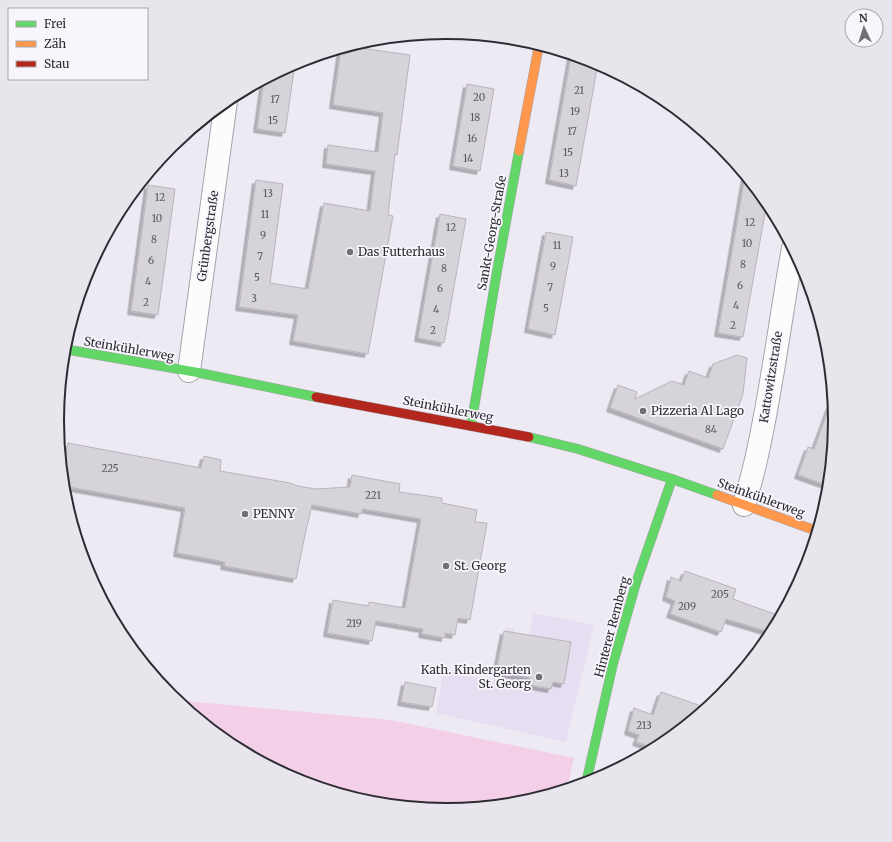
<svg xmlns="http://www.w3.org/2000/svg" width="892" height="842" font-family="Merriweather,serif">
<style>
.built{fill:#e6dff1}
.green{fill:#f3d0e8}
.building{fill:#d7d3da;stroke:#b8b4ba;filter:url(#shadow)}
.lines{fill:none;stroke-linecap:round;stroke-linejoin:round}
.street-casing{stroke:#a6a4ab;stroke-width:24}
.fast-casing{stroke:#a6a4ab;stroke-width:10}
.slow-casing{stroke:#a6a4ab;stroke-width:10}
.jam-casing{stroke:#a6a4ab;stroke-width:10}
.street{stroke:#fcfcfd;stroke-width:22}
.fast{stroke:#63d668;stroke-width:9}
.slow{stroke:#ff974d;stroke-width:9}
.jam{stroke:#b3261e;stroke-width:9}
.poi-dot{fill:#716e76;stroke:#f8f5fd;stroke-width:1.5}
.labels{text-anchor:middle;stroke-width:3.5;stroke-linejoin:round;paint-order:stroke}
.number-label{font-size:10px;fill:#5a585e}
.street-label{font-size:12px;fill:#2e2c32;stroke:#f8f5fd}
.poi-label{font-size:12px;fill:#2e2c32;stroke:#f8f5fd;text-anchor:start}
.rim{fill:none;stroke:#2e2c32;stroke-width:2}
</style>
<defs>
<filter id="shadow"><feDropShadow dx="-3.5" dy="3.5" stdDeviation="0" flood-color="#0004"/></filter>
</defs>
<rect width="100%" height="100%" fill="#eeeaf4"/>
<!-- built -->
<path class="built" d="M533 613 594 625 566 742 436 713 444 670 494 681 505 627 514 629V632L529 635Z"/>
<!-- green -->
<path class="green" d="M176 700 391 720 574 758 567 789 522 803 446 810 370 802 297 780 230 744Z"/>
<!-- building -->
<g class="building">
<path d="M347 46 410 55 397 155 395 154 388 215 393 216 368 354 293 341 298 315 239 307 256 180 283 184 270 283 308 289 324 203 370 211 375 171 326 164 328 145 378 152 383 113 333 105 341 48Z"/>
<path d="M571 56 587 59 598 63 576 186 549 180Z"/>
<path d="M295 63 285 133 257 129 264 79Z"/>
<path d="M467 84 494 89 480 171 453 166Z"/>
<path d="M745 176 767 202 743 337 718 333Z"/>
<path d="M148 185 175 189 158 315 131 311Z"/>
<path d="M440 214 466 219 444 343 418 338Z"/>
<path d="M546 232 573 237 555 335 528 329Z"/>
<path d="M737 355 747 358 743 394 723 449 610 408 618 385 637 392 635 399 672 381 684 385 689 371 708 378 713 364Z"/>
<path d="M830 405 834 406 835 421 829 486 798 475 808 447 814 449Z"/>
<path d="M68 443 201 468 204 456 221 460 220 471 290 483 298 486 316 489 350 487 352 475 400 484 399 492 442 498V503L477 510 475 522 487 523 470 620 458 618 455 635 445 633V638L422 634 423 629 376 621 372 641 327 633 333 600 368 606 369 602 405 608 421 519 363 509 361 514 312 505 305 535 296 579 224 566 225 562 177 553 185 508 63 486 62 475Z"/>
<path d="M685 571 736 589 733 599 780 616 772 633 726 619 721 632 670 614 675 601 666 597 671 577 681 581Z"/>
<path d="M504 631 571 642 564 684 553 682 551 689 529 685 530 678 496 672Z"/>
<path d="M405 682 436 688 432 707 401 702Z"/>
<path d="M661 692 707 708 662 745 656 748H653L636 742 639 735 628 731 634 708 653 715Z"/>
</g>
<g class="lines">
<!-- street casing -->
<g class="street-casing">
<g id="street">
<path d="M189 371 226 101"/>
<path d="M744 505C750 485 755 466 759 446 773 381 781 314 793 248"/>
</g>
</g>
<!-- fast casing -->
<g class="fast-casing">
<g id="fast">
<path d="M64 349 195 372 316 397"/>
<path d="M471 426 497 271 519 151"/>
<path d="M529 437 578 449 672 479 717 495"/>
<path d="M586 783 613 664 636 583 672 479"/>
</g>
</g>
<!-- slow casing -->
<g class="slow-casing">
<g id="slow">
<path d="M519 151 539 45"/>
<path d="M717 495 817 531"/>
</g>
</g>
<!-- jam casing -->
<g class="jam-casing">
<path id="jam" d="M316 397 529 437"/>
</g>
<!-- street -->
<use href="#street" class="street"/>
<!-- fast -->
<use href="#fast" class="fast"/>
<!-- slow -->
<use href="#slow" class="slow"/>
<!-- jam -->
<use href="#jam" class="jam"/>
</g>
<!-- markers -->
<g class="poi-dot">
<circle cx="350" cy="252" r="4"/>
<circle cx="643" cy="411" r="4"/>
<circle cx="245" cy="514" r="4"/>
<circle cx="446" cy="566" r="4"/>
<circle cx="539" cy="677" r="4"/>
</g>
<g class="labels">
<!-- number labels -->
<g class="number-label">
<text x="579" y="94">21</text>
<text x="479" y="101">20</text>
<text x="275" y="103">17</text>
<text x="575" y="115">19</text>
<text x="475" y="121">18</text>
<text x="273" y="124">15</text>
<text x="572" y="135">17</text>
<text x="472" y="142">16</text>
<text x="568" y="156">15</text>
<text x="468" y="162">14</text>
<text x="564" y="177">13</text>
<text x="268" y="197">13</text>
<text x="160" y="201">12</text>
<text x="265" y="218">11</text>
<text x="157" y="222">10</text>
<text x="750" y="226">12</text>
<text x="451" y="231">12</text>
<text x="263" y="239">9</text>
<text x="154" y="243">8</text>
<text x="747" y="247">10</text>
<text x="557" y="249">11</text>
<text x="260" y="260">7</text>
<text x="151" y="264">6</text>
<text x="743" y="268">8</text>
<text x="553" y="270">9</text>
<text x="444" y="272">8</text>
<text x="257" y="281">5</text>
<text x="148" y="285">4</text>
<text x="740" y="289">6</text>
<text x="550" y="291">7</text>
<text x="440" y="292">6</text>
<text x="254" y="302">3</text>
<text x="146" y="306">2</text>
<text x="736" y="309">4</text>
<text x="546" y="312">5</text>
<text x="436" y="313">4</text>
<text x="733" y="329">2</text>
<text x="433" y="334">2</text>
<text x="711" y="433">84</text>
<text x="110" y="472">225</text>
<text x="373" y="499">221</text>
<text x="720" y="598">205</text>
<text x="687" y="610">209</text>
<text x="354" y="627">219</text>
<text x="644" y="729">213</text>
</g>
<!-- street labels -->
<g class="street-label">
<text transform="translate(492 233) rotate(-80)" y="4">Sankt-Georg-Straße</text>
<text transform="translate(208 236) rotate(-82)" y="4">Grünbergstraße</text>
<text transform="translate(129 349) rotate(10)" y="4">Steinkühlerweg</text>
<text transform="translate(771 377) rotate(-81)" y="4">Kattowitzstraße</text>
<text transform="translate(448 409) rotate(11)" y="4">Steinkühlerweg</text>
<text transform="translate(761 498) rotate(20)" y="4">Steinkühlerweg</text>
<text transform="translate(612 627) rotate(-75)" y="4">Hinterer Remberg</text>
</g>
<!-- poi labels -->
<g class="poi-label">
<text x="358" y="256">Das Futterhaus</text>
<text x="651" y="415">Pizzeria Al Lago</text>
<text x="253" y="518">PENNY</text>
<text x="454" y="570">St. Georg</text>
<text x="531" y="674" text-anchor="end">Kath. Kindergarten<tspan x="531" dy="14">St. Georg</tspan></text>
</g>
</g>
<!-- crop -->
<path d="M0 0H892V842H0ZM64 421a382 382 0 1 1 764 0a382 382 0 1 1-764 0Z" fill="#e8e5ed" fill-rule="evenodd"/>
<path class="rim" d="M64 421a382 382 0 1 1 764 0a382 382 0 1 1-764 0Z"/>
<!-- legend -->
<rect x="8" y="8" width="140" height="72" fill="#f8f5fd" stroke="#a7a5ac"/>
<rect x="16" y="21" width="20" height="6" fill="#63d668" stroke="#a7a5ac"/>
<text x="44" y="28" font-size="12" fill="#2e2c32">Frei</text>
<rect x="16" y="41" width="20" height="6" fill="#ff974d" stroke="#a7a5ac"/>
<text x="44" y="48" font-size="12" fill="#2e2c32">Zäh</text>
<rect x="16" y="61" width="20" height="6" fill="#b3261e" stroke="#a7a5ac"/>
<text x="44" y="68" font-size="12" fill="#2e2c32">Stau</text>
<!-- north arrow -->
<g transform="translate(864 28) rotate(356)"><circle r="19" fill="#f8f5fd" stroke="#a7a5ac"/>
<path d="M0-3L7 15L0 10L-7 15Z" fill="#716e76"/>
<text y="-6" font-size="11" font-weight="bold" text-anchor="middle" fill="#2e2c32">N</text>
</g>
</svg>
